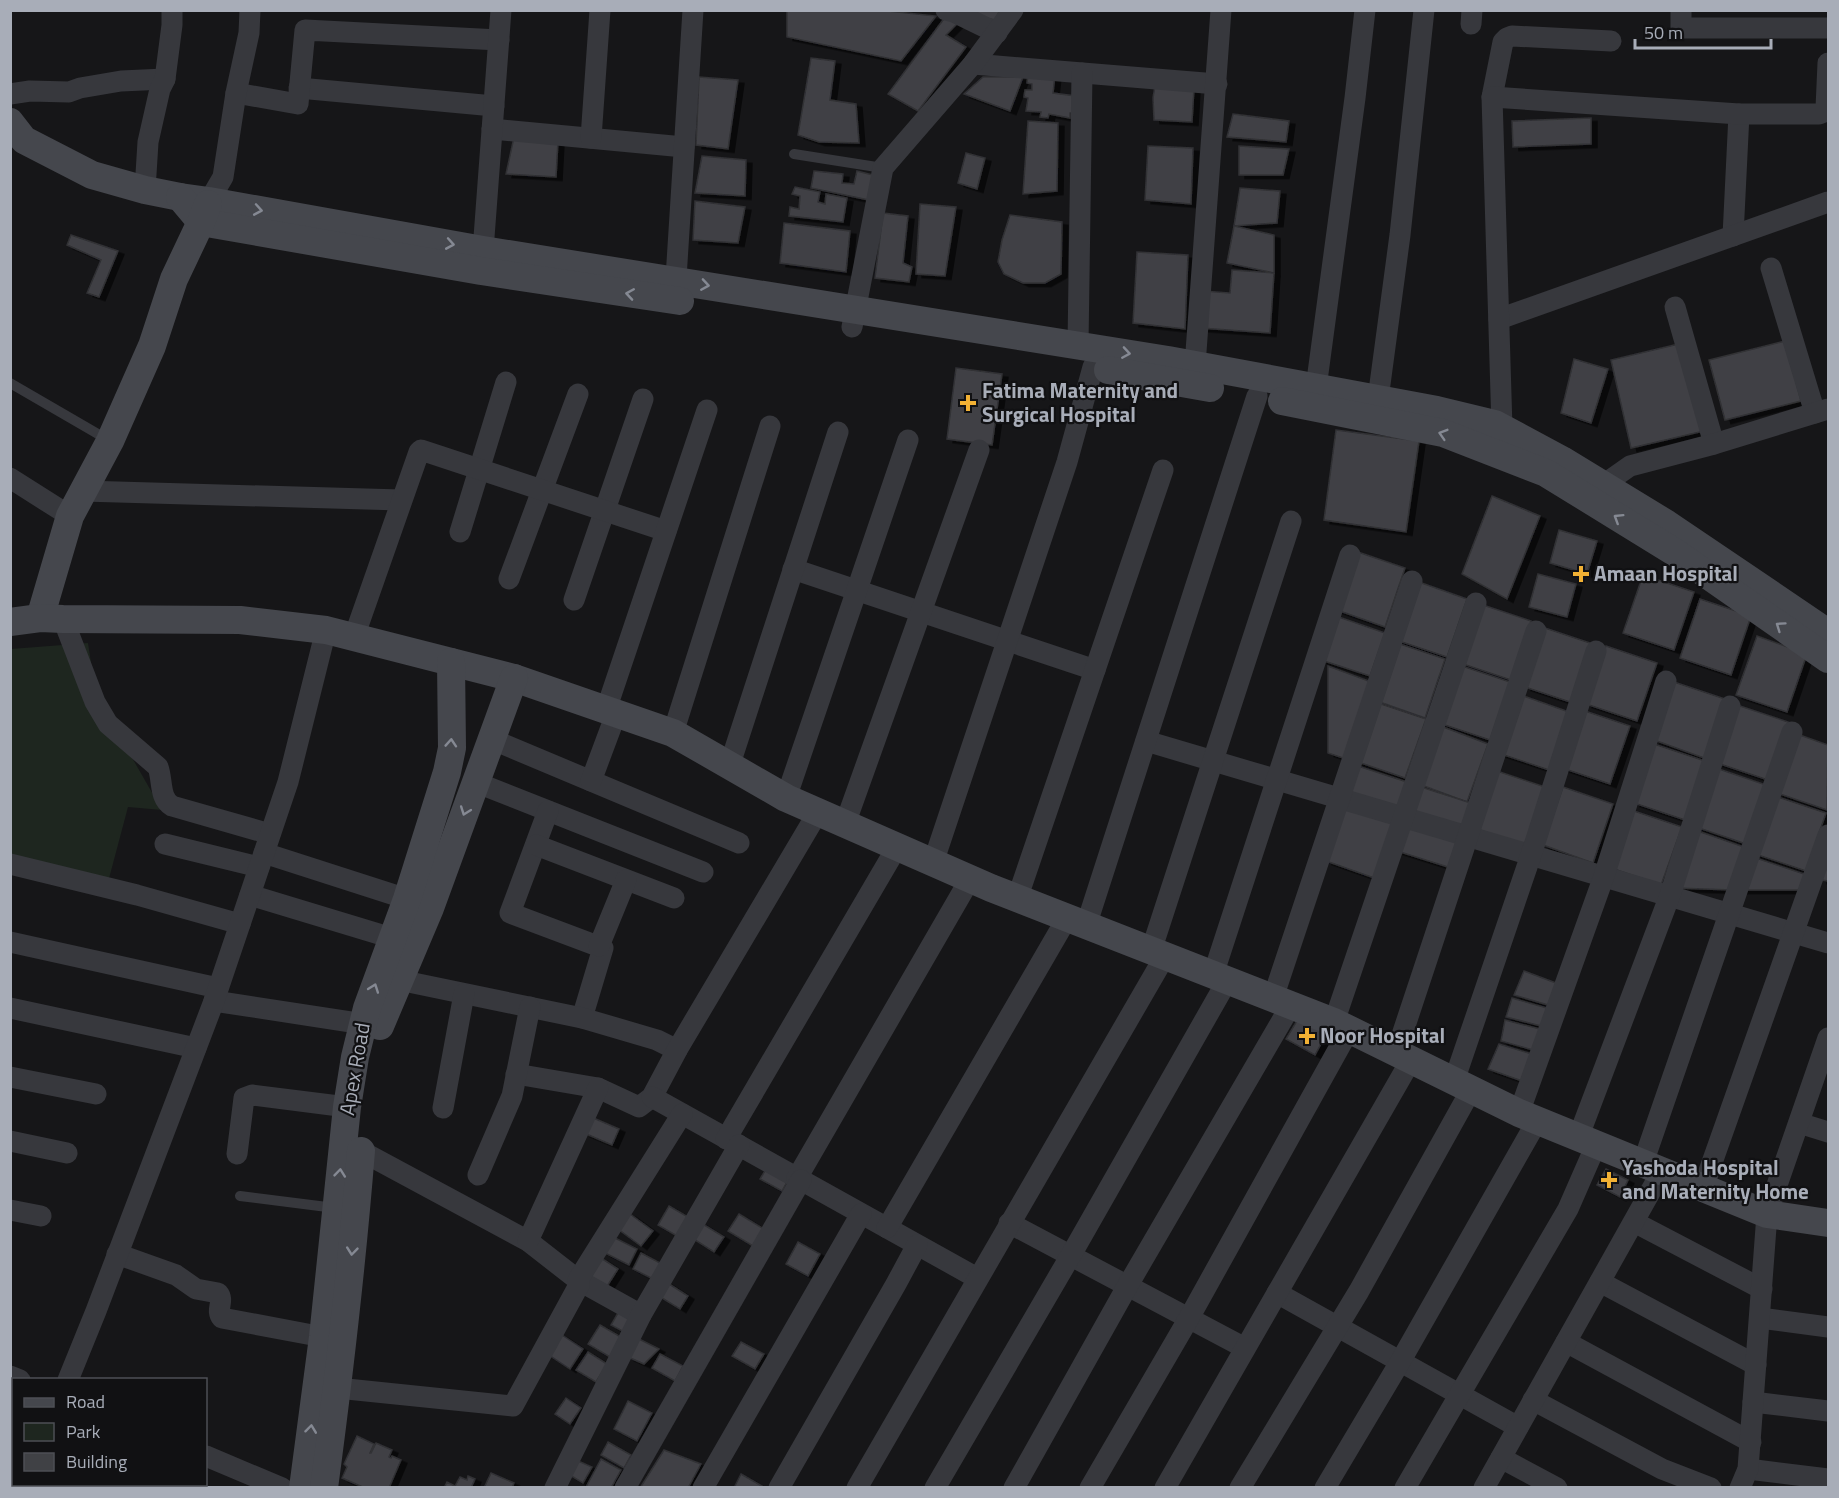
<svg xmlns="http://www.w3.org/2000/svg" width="1839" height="1498" font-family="'Titillium Web',sans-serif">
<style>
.green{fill:#1e261f}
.building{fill:#404145;stroke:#303034;stroke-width:1.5;filter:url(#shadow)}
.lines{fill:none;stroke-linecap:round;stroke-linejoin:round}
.lane{stroke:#37383d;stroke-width:10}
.street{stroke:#37383d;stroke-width:21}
.secondary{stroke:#45474d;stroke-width:28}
.oneway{stroke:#858993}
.poi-dot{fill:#f2b134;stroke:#111113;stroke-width:2}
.labels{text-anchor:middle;stroke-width:4.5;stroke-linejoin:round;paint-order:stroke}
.poi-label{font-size:21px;font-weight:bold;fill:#a8adb8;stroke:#111113;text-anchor:start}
.street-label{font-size:21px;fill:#a8adb8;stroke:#111113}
</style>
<defs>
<filter id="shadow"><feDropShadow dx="6" dy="3.5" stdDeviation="0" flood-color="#0009"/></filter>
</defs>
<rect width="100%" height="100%" fill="#161618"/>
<!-- green -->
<path class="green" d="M88 643 96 695 162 810 128 807 107 886 11 864V649Z"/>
<!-- building -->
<g class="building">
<path d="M787 10H878L936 16 901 61 787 37Z"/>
<path d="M946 10H1000L995 20Z"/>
<path d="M946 16 958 23 946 35 966 47 918 111 888 94Z"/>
<path d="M811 58 835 61 830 100 856 104 859 143 819 142 798 135Z"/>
<path d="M1028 73 1055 75 1053 93 1076 96 1074 112 1070 113V118L1049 114 1048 118 1040 117 1041 112 1026 111 1028 98 1024 97 1025 90H1032V84L1027 83Z"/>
<path d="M699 77 738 80 728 149 696 145Z"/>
<path d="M983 77H1023L1010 111 964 94Z"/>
<path d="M1156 79 1194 88 1192 122 1154 120 1153 98Z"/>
<path d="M1233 114 1289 121 1286 142 1227 137Z"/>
<path d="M1591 118V144L1513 147 1512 121Z"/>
<path d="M1028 121 1058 123 1057 191 1023 194Z"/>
<path d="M514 137 558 141 556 177 506 174Z"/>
<path d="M1148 146 1193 148 1191 204 1145 200Z"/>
<path d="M1239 146 1289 149 1283 175H1239Z"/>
<path d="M966 153 985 158 977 189 958 183Z"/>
<path d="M702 156 746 160 745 196 695 193Z"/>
<path d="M814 171 843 174 842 183 854 184 857 171 873 175 869 200 811 188Z"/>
<path d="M795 187 820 192 818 202 825 204 826 194 847 198 843 222 789 216 790 207 799 209 800 196 792 194Z"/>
<path d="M1240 188 1280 191 1277 223 1234 226Z"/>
<path d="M695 201 745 207 738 243 693 240Z"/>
<path d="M920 204 956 207 945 276 916 274Z"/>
<path d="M883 213 908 216 903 263 912 267 909 282 875 278Z"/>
<path d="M1010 215 1062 222 1061 274 1045 283H1023L1004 274 998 262 1002 240Z"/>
<path d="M784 223 850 231 846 272 780 263Z"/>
<path d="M1234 226 1274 235V273L1227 263Z"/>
<path d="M71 235 118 251 99 297 87 293 101 260 67 245Z"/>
<path d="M1137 252 1188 255 1185 329 1133 323Z"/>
<path d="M1232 270 1274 273 1270 333 1200 328 1203 291 1230 293Z"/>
<path d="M1785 341 1801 401 1725 420 1709 360Z"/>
<path d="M1683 343 1704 431 1631 448 1611 360Z"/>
<path d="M1574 359 1608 369 1591 423 1561 413Z"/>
<path d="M956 368 1002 374 992 445 947 439Z"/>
<path d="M1336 430 1419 441 1406 532 1324 520Z"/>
<path d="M1492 496 1540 516 1507 599 1462 574Z"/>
<path d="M1559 530 1597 541 1587 574 1550 563Z"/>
<path d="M1355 551 1405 568 1385 627 1334 609Z"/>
<path d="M1538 574 1576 584 1567 617 1529 607Z"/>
<path d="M1643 575 1694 592 1674 650 1623 633Z"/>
<path d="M1416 581 1467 599 1447 657 1396 640Z"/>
<path d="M1700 599 1751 616 1731 675 1680 658Z"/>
<path d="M1480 604 1531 621 1511 680 1460 663Z"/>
<path d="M1336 616 1385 633 1370 676 1321 660Z"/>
<path d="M1545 628 1596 645 1576 704 1525 687Z"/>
<path d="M1757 636 1807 654 1787 712 1736 695Z"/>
<path d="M1394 642 1445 659 1425 718 1374 700Z"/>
<path d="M1606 646 1657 663 1637 721 1586 704Z"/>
<path d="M1459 665 1510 682 1490 740 1439 723Z"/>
<path d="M1328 666 1374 683 1346 759 1328 753Z"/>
<path d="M1674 682 1725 699 1704 758 1654 740Z"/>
<path d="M1518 694 1569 712 1549 770 1498 753Z"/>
<path d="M1375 702 1426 719 1405 778 1355 761Z"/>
<path d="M1737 705 1788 722 1768 780 1717 763Z"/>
<path d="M1579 709 1630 726 1610 784 1559 767Z"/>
<path d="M1438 725 1488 744 1467 802 1416 783Z"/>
<path d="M1797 734 1828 745 1827 810 1777 793Z"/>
<path d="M1654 744 1705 761 1685 820 1634 803Z"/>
<path d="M1355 765 1407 782 1400 811 1346 793Z"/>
<path d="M1716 768 1766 785 1746 844 1696 827Z"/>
<path d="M1494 770 1545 787 1524 846 1474 828Z"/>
<path d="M1418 786 1471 803 1462 832 1409 815Z"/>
<path d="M1563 787 1613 804 1593 863 1543 845Z"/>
<path d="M1775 796 1826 813 1806 871 1755 854Z"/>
<path d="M1346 803 1397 820 1377 879 1326 861Z"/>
<path d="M1631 810 1682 827 1661 885 1611 868Z"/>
<path d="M1406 822 1458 840 1451 868 1397 851Z"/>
<path d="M1695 830 1744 847 1732 890 1675 888Z"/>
<path d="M1828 833V881L1821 880Z"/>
<path d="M1753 857 1810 876 1806 890H1741Z"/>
<path d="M1524 971 1556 983 1548 1005 1514 995Z"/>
<path d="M1512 998 1547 1008 1541 1026 1506 1017Z"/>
<path d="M1301 1014 1329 1029 1315 1055 1286 1039Z"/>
<path d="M1505 1020 1540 1029 1533 1050 1501 1041Z"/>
<path d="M1499 1044 1532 1054 1522 1081 1488 1069Z"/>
<path d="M591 1117 619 1129 612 1145 584 1133Z"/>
<path d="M766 1169 788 1180 782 1191 760 1179Z"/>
<path d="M1606 1169 1628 1180 1620 1197 1597 1185Z"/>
<path d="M669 1206 688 1217 677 1236 658 1225Z"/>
<path d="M630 1214 653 1231 641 1246 618 1229Z"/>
<path d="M739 1214 764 1229 753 1246 728 1231Z"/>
<path d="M701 1223 724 1237 714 1252 692 1238Z"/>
<path d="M613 1237 637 1249 629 1265 605 1253Z"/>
<path d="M798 1242 820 1254 808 1276 786 1264Z"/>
<path d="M641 1253 662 1264 653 1279 633 1269Z"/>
<path d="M601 1258 618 1269 606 1288 589 1277Z"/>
<path d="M666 1282 688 1296 680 1309 657 1295Z"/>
<path d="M622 1306 637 1314 626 1333 611 1325Z"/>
<path d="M600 1325 626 1340 615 1360 588 1344Z"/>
<path d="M562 1335 583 1349 570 1369 549 1355Z"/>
<path d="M637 1338 659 1349 644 1364 628 1357Z"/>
<path d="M741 1342 764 1354 755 1369 732 1356Z"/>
<path d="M588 1352 607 1364 596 1382 576 1370Z"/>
<path d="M660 1354 683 1366 675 1381 652 1368Z"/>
<path d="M566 1398 581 1408 570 1424 555 1414Z"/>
<path d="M628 1401 652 1413 637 1441 614 1429Z"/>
<path d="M357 1436 374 1444 370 1453H371L376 1443 392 1450 389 1457 391 1458 392 1456 401 1460 389 1488H365L342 1478 347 1467 344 1464Z"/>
<path d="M608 1442 631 1455 624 1468 601 1455Z"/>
<path d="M664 1450 701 1464 688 1488H640Z"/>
<path d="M601 1459 621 1470 611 1488H587L586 1487Z"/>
<path d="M576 1460 592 1467 583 1483 568 1474Z"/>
<path d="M491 1473 514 1483 512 1488H484Z"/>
<path d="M741 1474 762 1486 761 1488H734Z"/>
<path d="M468 1476 475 1479 471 1488H444L447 1482 455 1486 460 1477 467 1480Z"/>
</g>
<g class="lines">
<!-- lane -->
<g class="lane">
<path d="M794 154 883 168"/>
<path d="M10 383 110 441"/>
<path d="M240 1196 335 1208"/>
</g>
<!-- street -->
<g class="street">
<path d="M946 10 954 12 997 33"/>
<path d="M1681 10V28H1828"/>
<path d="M1471 24 1472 10"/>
<path d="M973 64 1217 84"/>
<path d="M299 88 494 106"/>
<path d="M236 93 298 104 305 30 499 40"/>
<path d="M10 94 30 91 69 92 80 88 121 81 165 79"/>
<path d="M1492 97 1503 42 1507 38 1512 36 1611 41"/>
<path d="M492 129 684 147"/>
<path d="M591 138 600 10"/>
<path d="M145 190 148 142 160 89 165 79 172 25V10"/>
<path d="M209 201 223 177 236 93 249 33 250 10"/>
<path d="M1733 236 1739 114"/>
<path d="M482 264 501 10"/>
<path d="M1771 268 1815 413"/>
<path d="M675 294 693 10"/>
<path d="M1675 307 1714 444"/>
<path d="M1499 319 1828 202"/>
<path d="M852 327 883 168 973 64 1013 10"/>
<path d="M1078 345 1082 73"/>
<path d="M1194 379 1221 10"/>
<path d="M1316 388 1355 98 1365 10"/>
<path d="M1378 399 1400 235 1424 10"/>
<path d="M1500 440 1502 428 1492 97 1739 114H1819L1824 112 1826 108 1828 63"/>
<path d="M10 478 70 516"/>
<path d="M1603 485 1630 466 1714 444 1828 409"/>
<path d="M83 491 401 500"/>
<path d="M460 532 506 382"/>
<path d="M793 569 1095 670"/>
<path d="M509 579 578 394"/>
<path d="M574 600 643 399"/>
<path d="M63 619 95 702 108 724 158 767C163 781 159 798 172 806L270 834"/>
<path d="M354 637 419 452 421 450 666 531"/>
<path d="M606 710 707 410"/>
<path d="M673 733 770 426"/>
<path d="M491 739 739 843"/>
<path d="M1146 741 1828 943"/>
<path d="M729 767 838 432"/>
<path d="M591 781 616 714"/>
<path d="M475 782 703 872"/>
<path d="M786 798 908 440"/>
<path d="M548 811 510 913 603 948 582 1018"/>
<path d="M845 824 979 450"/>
<path d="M165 844 259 867"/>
<path d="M536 845 674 898"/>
<path d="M264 853 407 899"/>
<path d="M933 863 1067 462 1093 367"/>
<path d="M10 864 137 895 240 924"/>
<path d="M250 895 392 938"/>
<path d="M1017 899 1163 470"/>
<path d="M1086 926 1257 396"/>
<path d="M10 942 218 988"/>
<path d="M599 946 626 880"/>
<path d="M1151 951 1291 521"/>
<path d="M1213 975 1350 555"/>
<path d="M399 980 582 1018 657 1040 677 1050"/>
<path d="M1273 998 1412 581"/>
<path d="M214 1001 377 1026"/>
<path d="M10 1008 196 1048"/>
<path d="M1334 1022 1476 603"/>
<path d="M1396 1053 1536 631"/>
<path d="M516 1074 598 1088 639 1107 652 1097 677 1050 818 812"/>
<path d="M10 1077 96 1094"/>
<path d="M1454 1081 1531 855 1596 651"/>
<path d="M652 1097 977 1278"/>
<path d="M443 1108 464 994"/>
<path d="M1519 1113 1604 876 1666 681"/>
<path d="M1799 1123 1828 1132"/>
<path d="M1578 1138 1670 895 1730 706"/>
<path d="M726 1139 897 847"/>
<path d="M10 1141 67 1153"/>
<path d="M361 1151 528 1241 578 1280 641 1315"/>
<path d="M237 1154 244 1098 252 1095 347 1107"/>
<path d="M1643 1163 1792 732"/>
<path d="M478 1175 512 1096 530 1007"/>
<path d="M797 1178 970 879"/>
<path d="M1703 1188 1828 835"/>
<path d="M10 1210 41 1216"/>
<path d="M1634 1222 1762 1289"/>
<path d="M1009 1223 1245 1348"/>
<path d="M887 1228 1067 918"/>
<path d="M528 1241 598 1088"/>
<path d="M117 1254 176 1275 196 1289 218 1293C225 1301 215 1310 222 1318L323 1337"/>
<path d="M1600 1282 1756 1365"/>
<path d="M1277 1293 1518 1427"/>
<path d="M1760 1318 1828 1327"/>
<path d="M1566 1342 1751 1442"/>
<path d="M10 1376 20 1380"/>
<path d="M68 1380 96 1311 214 1001 288 782 326 630"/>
<path d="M337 1388 513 1406 579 1285 578 1280 682 1114"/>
<path d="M1533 1400 1662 1469 1711 1488"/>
<path d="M1753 1402 1828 1411"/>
<path d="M10 1453 14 1455"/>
<path d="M206 1456 282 1488"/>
<path d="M1501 1458 1557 1488"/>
<path d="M1748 1469 1828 1479"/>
<path d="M83 1484 90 1488"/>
<path d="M170 1488V1484"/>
<path d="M555 1488 641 1315 739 1145"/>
<path d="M625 1488 801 1180"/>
<path d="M703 1488 861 1214"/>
<path d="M779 1488 896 1284 917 1245"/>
<path d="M857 1488 1165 956"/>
<path d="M935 1488 1071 1255 1227 981"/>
<path d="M1014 1488 1128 1285 1291 1005"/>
<path d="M1090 1488 1189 1318 1349 1030"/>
<path d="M1165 1488 1411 1060"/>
<path d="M1240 1488 1359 1291 1471 1090"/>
<path d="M1325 1488 1400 1362 1537 1121"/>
<path d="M1405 1488 1568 1209 1596 1145"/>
<path d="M1484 1488 1662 1171"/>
<path d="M1740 1488 1748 1469 1767 1214 1828 1038"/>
</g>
<!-- secondary -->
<g class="secondary">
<path d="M10 122 24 140 92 175 145 190 180 197 209 201 483 250 1168 360 1437 410 1495 424 1562 460 1667 524 1828 633"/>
<path d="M180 197 201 222 481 271 680 301"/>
<path d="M1108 370 1210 388"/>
<path d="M1282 401 1443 433 1546 473 1676 553 1828 659"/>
<path d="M40 618 70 516 110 441 152 346 174 279 201 222 208 204"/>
<path d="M10 622 40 618 63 619 240 620 326 630 514 678 673 733 786 798 991 888 1334 1022 1519 1113 1767 1214 1828 1223"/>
<path d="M380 1026 430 908 514 678"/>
<path d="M303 1488 323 1337 347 1107 355 1057 367 1008 407 899 447 772 452 748 451 662"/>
<path d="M324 1488C339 1376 352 1264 361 1151"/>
</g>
</g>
<!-- one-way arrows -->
<defs><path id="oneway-chevron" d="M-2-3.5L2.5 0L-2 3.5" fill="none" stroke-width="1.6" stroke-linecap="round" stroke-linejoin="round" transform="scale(1.5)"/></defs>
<g class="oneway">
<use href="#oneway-chevron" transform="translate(258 210) rotate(10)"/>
<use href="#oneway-chevron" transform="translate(450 244) rotate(10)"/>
<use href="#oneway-chevron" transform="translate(705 285) rotate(9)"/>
<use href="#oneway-chevron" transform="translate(630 294) rotate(-171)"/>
<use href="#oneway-chevron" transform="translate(1126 353) rotate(9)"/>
<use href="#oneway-chevron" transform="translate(1443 434) rotate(-163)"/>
<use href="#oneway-chevron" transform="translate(1618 518) rotate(-148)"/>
<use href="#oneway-chevron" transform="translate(1780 626) rotate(-145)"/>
<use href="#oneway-chevron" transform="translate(451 743) rotate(-86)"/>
<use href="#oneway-chevron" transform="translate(465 811) rotate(110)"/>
<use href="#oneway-chevron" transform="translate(374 988) rotate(-70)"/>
<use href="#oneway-chevron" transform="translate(340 1173) rotate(-84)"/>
<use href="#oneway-chevron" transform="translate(352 1251) rotate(96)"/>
<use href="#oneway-chevron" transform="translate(311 1429) rotate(-83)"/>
</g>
<!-- markers -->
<g class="poi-dot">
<path d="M965 394h6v6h6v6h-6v6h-6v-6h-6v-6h6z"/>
<path d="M1578 565h6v6h6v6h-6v6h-6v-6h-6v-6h6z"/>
<path d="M1304 1027h6v6h6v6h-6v6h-6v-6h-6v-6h6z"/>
<path d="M1606 1171h6v6h6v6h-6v6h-6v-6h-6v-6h6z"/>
</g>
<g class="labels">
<!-- poi labels -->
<g class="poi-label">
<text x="982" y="398">Fatima Maternity and<tspan x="982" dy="24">Surgical Hospital</tspan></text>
<text x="1594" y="581">Amaan Hospital</text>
<text x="1320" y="1043">Noor Hospital</text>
<text x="1622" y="1175">Yashoda Hospital<tspan x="1622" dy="24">and Maternity Home</tspan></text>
</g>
<!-- street labels -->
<g class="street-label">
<text transform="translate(355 1069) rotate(-80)" y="7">Apex Road</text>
</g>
</g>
<!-- border -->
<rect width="1839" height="1498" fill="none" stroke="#a8adb8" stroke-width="24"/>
<!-- legend -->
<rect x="12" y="1378" width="195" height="108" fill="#111113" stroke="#4d4f55" stroke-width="1.5"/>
<rect x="24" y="1398" width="30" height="9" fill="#45474d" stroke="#4d4f55" stroke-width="1.5"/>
<text x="66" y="1408" font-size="18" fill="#a8adb8">Road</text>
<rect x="24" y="1423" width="30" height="18" fill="#1e261f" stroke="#4d4f55" stroke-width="1.5"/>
<text x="66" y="1438" font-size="18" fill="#a8adb8">Park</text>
<rect x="24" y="1453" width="30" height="18" fill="#404145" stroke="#4d4f55" stroke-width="1.5"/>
<text x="66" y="1468" font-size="18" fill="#a8adb8">Building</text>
<!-- scale -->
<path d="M1635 39v9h136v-9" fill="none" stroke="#a8adb8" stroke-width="3"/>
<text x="1644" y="39" font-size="18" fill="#a8adb8" stroke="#111113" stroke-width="4.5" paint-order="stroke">50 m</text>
</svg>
